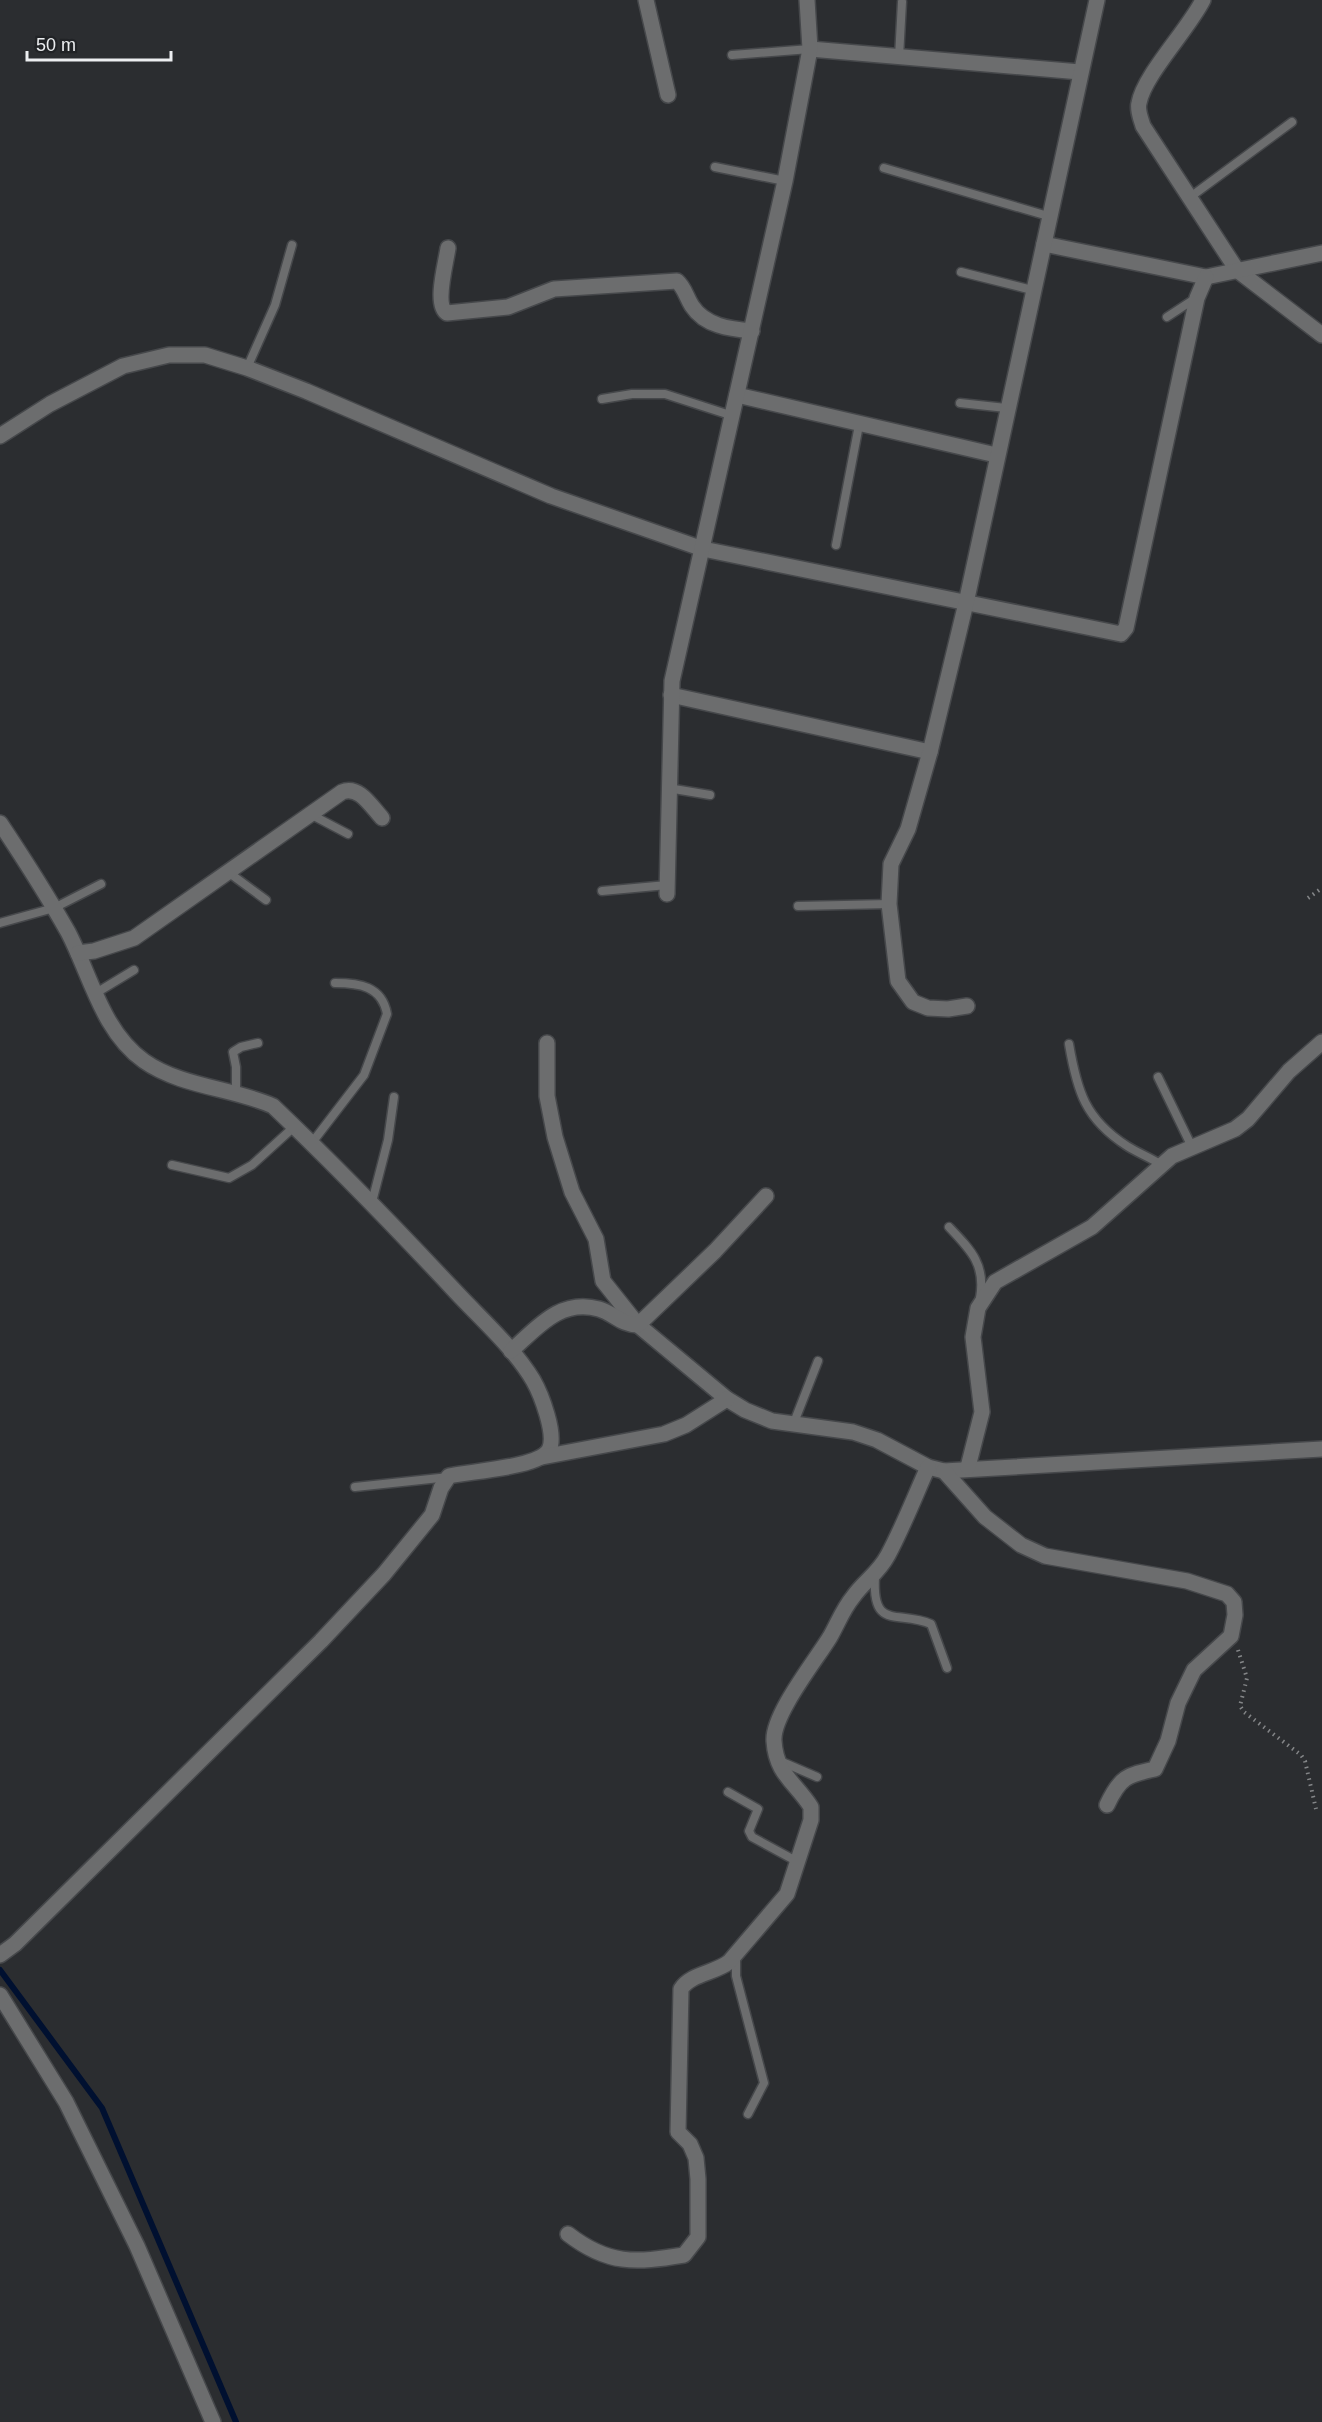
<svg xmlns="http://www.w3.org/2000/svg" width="1322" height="2422" font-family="Arial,sans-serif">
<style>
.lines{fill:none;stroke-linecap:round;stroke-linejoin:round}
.stream{stroke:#001030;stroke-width:6}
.lane-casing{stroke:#46484b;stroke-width:11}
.street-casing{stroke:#46484b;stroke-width:18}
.path{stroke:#848688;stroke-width:4;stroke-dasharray:1.5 4.5;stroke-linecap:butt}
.lane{stroke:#6c6d6e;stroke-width:8}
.street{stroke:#6c6d6e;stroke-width:15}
</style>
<rect width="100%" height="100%" fill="#2b2d30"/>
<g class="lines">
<!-- stream -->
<path class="stream" d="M0 1970 102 2108 236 2422"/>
<!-- lane casing -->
<g class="lane-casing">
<g id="lane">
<path d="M732 55 810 49"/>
<path d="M899 57 902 2"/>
<path d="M715 167 785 181"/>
<path d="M884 168 1048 216"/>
<path d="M1189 198 1292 122"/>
<path d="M961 272 1032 290"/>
<path d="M1167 317 1196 298"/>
<path d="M247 368 275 305 292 245"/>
<path d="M602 399 632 394H665L733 416"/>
<path d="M960 403 1006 408"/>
<path d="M836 545 859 425"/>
<path d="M668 788 710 795"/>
<path d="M310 814 348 834"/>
<path d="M228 872 266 900"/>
<path d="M602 891 667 885"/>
<path d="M798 906 889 904"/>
<path d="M0 923 54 908 101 884"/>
<path d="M96 993 134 970"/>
<path d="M1069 1044C1077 1091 1085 1119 1127 1146 1138 1153 1149 1157 1160 1164"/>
<path d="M1158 1077 1192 1147"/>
<path d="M236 1093V1067L233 1052 241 1047 258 1043"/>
<path d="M311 1144 364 1075 387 1014C382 986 359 983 335 983"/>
<path d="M172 1165 229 1178 252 1165 295 1126"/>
<path d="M372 1202 388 1140 394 1097"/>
<path d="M949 1227C971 1250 986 1265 980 1298"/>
<path d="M793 1425 818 1361"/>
<path d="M355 1487 449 1477"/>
<path d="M875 1577C872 1631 898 1610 931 1624L947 1668"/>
<path d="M780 1761 817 1777"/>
<path d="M728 1792 758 1809 749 1831 752 1837 798 1862"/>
<path d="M736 1958V1976L764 2083 748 2114"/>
</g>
</g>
<!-- street casing -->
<g class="street-casing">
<g id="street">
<path d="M646 0 668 95"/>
<path d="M1203 0C1188 30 1144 75 1139 103 1137 110 1141 119 1143 126L1237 270 1322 335"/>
<path d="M810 49 1080 72"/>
<path d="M1044 244 1206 277 1322 253"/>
<path d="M448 248C446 263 434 305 447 313L508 307 554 289 677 281C685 288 686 297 692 306 705 326 730 329 752 331"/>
<path d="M737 395 996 455"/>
<path d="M0 436 50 404 123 366 169 355H205L247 368 306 391 551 496 703 549 1121 634 1126 628 1197 298 1206 277"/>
<path d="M671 695 930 752"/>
<path d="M0 823C24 859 47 895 68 932 91 976 102 1031 144 1061 181 1087 233 1088 273 1106 336 1166 396 1228 455 1291 482 1320 513 1347 533 1380 541 1394 557 1435 549 1450 538 1468 470 1471 449 1476L441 1488 432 1515 384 1574 321 1641 15 1944 0 1955"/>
<path d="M667 894 672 681 785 181 810 49 807 0"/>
<path d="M78 953 94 951 134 938 342 792C359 785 371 806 382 818"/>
<path d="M967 1006 948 1009 928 1008 913 1002 898 981 889 904 891 864 908 829 930 752 966 603 1097 0"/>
<path d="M547 1043V1096L555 1137 572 1192 596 1239 603 1281 638 1325 727 1399 745 1410 772 1421 853 1432 877 1440 928 1467 944 1471 1322 1449"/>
<path d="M511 1351C537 1328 560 1298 599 1309 613 1313 622 1325 638 1325L715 1251 766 1196"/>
<path d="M542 1457 664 1434 686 1425 727 1399"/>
<path d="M968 1467 982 1412 973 1337 978 1308 995 1282 1092 1227 1172 1156 1235 1129 1248 1119 1289 1071 1322 1042"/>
<path d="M944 1471 985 1517 1021 1545 1045 1556 1187 1581 1227 1594 1234 1602 1235 1615 1231 1636 1194 1670 1178 1703 1168 1741 1155 1769C1127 1775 1120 1777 1107 1805"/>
<path d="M0 1995 66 2102 137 2246 213 2422"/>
<path d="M568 2234C608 2265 635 2263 684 2255L698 2237V2179L696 2158 690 2144 678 2132 681 1989C690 1974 715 1973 729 1962L787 1894 811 1820V1807C795 1782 776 1774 774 1741 772 1715 816 1660 830 1637 838 1623 843 1609 853 1597 864 1581 878 1574 888 1555 903 1527 915 1496 928 1467"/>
</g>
</g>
<!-- path -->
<g class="path">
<path d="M1308 898 1322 888"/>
<path d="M1238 1650 1247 1678 1240 1706 1244 1712 1301 1755 1305 1761 1316 1809"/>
</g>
<!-- lane -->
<use href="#lane" class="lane"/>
<!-- street -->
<use href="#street" class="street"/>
</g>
<!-- scale -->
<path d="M27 51v9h144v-9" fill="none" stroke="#eceef0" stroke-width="3"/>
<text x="36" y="51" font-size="18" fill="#eceef0" stroke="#212326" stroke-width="4.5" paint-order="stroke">50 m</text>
</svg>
